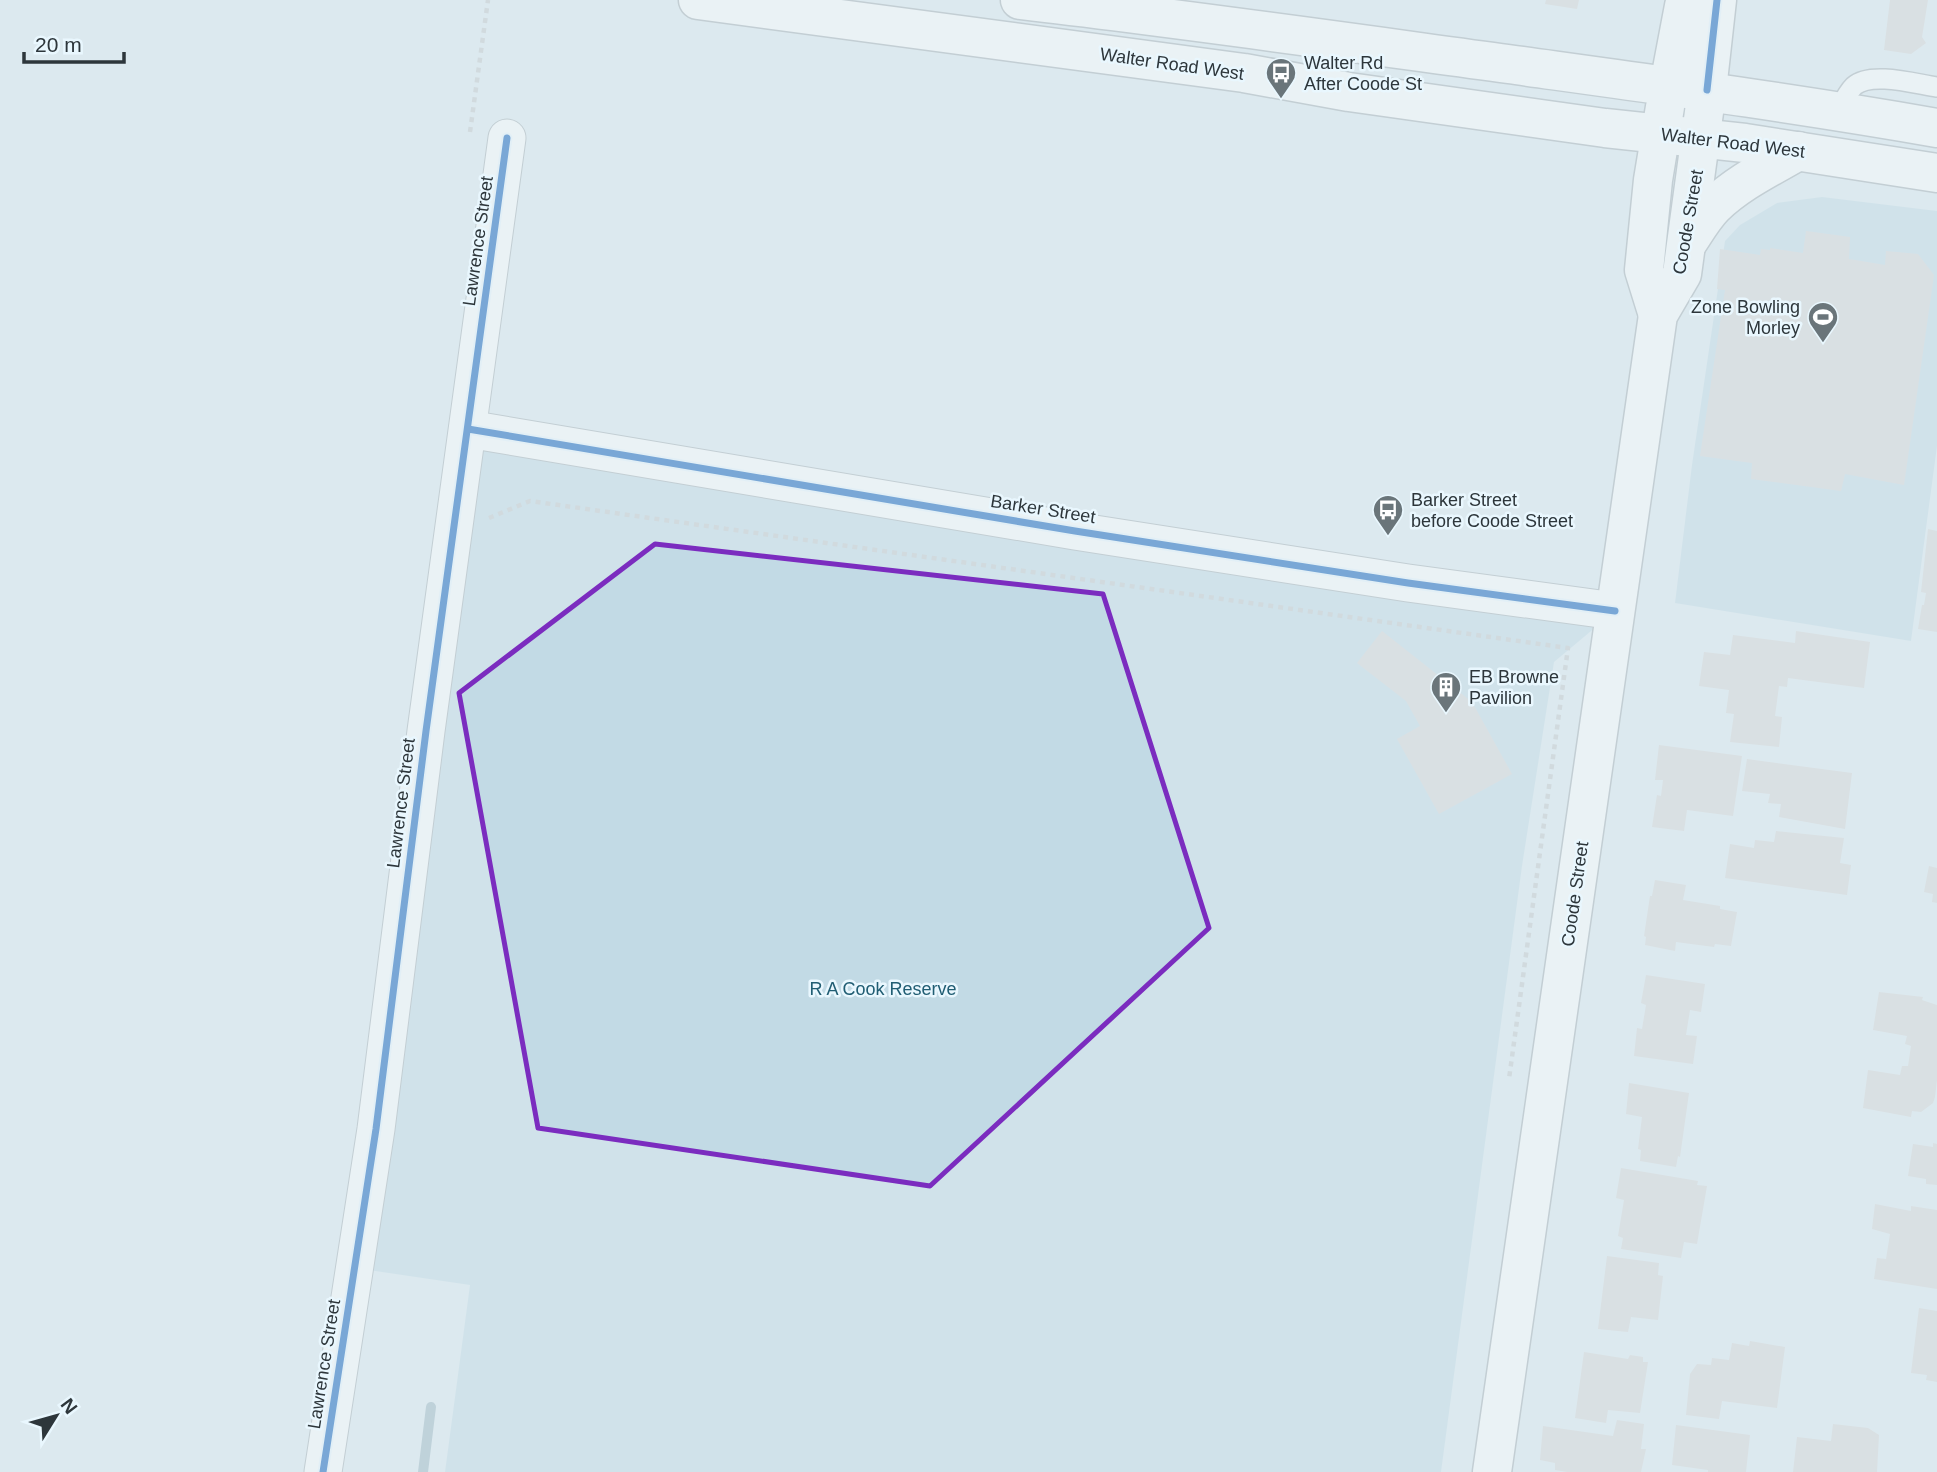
<svg xmlns="http://www.w3.org/2000/svg" width="1937" height="1472" font-family="Helvetica,sans-serif">
<style>
.park{fill:#c2dae5}
.lines{fill:none;stroke-linecap:round;stroke-linejoin:round}
.stream{stroke:#9cb6c2;stroke-width:10}
.building{fill:#d6d5d5}
.lane-casing{stroke:#a4aeb3;stroke-width:22}
.street-casing{stroke:#a4aeb3;stroke-width:39}
.secondary-casing{stroke:#a4aeb3;stroke-width:41}
.primary-casing{stroke:#a4aeb3;stroke-width:41}
.path{stroke:#c3c8cb;stroke-width:4.5;stroke-dasharray:5 5;stroke-linecap:butt}
.lane{stroke:#fafcfd;stroke-width:19}
.street{stroke:#fafcfd;stroke-width:37}
.secondary{stroke:#fafcfd;stroke-width:38}
.primary{stroke:#fafcfd;stroke-width:38}
.cycleway-casing{stroke:#e9f7fe;stroke-width:11}
.cycleway{stroke:#0057b8;stroke-width:7}
.marked{fill:none;stroke:#7b2cbf;stroke-width:5;stroke-linejoin:round}
.labels{text-anchor:middle;stroke-width:5;stroke-linejoin:round;paint-order:stroke}
.poi-label{font-size:18px;fill:#2d363b;stroke:#e9f7fe;text-anchor:start}
.street-label{font-size:18px;fill:#2d363b;stroke:#e9f7fe}
.park-label{font-size:18px;fill:#205d73;stroke:#e9f7fe}
</style>
<rect width="100%" height="100%" fill="#dce9ef"/>
<!-- park -->
<g class="park">
<path d="M1822 197 1937 211V446L1911 641 1675 603 1692 465 1725 241 1740 225 1777 203Z"/>
<path d="M468 429 1615 611 1554 662 1522 866 1441 1472H445L470 1285 355 1268Z"/>
</g>
<g class="lines">
<!-- stream -->
<path class="stream" d="M423 1472 431 1407"/>
</g>
<!-- building -->
<g class="building">
<path d="M1546 0H1579L1577 9 1545 4Z"/>
<path d="M1890 0H1928L1922 37 1926 43 1911 54 1884 50Z"/>
<path d="M1806 231 1850 237 1849 259 1885 265 1886 251 1918 254 1934 275 1904 485 1845 474 1841 491 1751 479 1752 463 1700 456 1725 290 1717 289 1720 249 1760 255 1761 249 1770 250V248L1803 253Z"/>
<path d="M1928 529 1937 531V632L1918 629 1922 605H1924L1926 593 1921 592Z"/>
<path d="M1382 631 1472 702 1512 774 1439 814 1397 739 1420 726 1406 701 1357 663Z"/>
<path d="M1796 631 1870 642 1864 688 1788 678 1787 687 1779 686 1775 716 1782 717 1779 747 1730 742 1734 714 1726 713 1729 690 1699 686 1704 652 1730 655 1733 635 1795 643Z"/>
<path d="M1659 745 1742 756 1733 816 1687 810 1684 831 1652 827 1657 795 1661 796 1663 780H1655Z"/>
<path d="M1747 759 1852 773 1845 829 1779 817 1781 804 1768 803 1770 794 1742 791Z"/>
<path d="M1776 831 1844 838 1840 863 1851 865 1847 895 1725 878 1730 844 1754 848 1755 840 1774 842Z"/>
<path d="M1929 866 1937 868V903L1932 902 1933 894 1924 892Z"/>
<path d="M1655 880 1686 885 1683 900 1720 906V909L1737 912 1731 946 1715 944 1714 947 1676 942 1675 951 1645 945 1646 937 1644 936 1650 896H1652Z"/>
<path d="M1646 975 1705 984 1701 1012 1690 1010 1686 1035 1697 1036 1693 1064 1634 1056 1637 1028 1642 1029 1646 1005 1641 1003Z"/>
<path d="M1879 992 1923 997 1922 1000 1937 1005V1080L1935 1097 1933 1103 1921 1112 1912 1111 1911 1117 1863 1108 1868 1070 1900 1075 1902 1066H1908L1911 1046 1905 1044 1907 1036 1873 1030Z"/>
<path d="M1629 1083 1689 1093 1680 1157 1678 1156 1676 1167 1640 1161 1641 1150 1638 1149 1642 1117 1626 1114Z"/>
<path d="M1933 1143 1937 1144V1185L1926 1184V1179L1908 1176 1913 1144 1933 1147Z"/>
<path d="M1621 1168 1698 1181 1697 1185 1707 1186 1697 1244 1684 1242 1681 1258 1621 1249 1623 1238 1618 1236 1624 1200 1616 1198Z"/>
<path d="M1875 1204 1911 1211V1206L1937 1210V1289L1874 1279 1877 1258 1886 1259 1890 1234 1872 1229Z"/>
<path d="M1607 1256 1659 1263 1658 1275 1663 1276 1658 1320 1631 1317 1628 1332 1598 1329Z"/>
<path d="M1919 1308 1937 1311V1382L1926 1380 1927 1375 1911 1373Z"/>
<path d="M1750 1341 1785 1347 1777 1408 1722 1401 1719 1419 1686 1415 1690 1374 1697 1364 1711 1365 1712 1358 1729 1360 1732 1343 1749 1346Z"/>
<path d="M1584 1352 1628 1359 1630 1355 1643 1357V1362H1648L1640 1413 1608 1410 1606 1423 1575 1418Z"/>
<path d="M1617 1420 1644 1424 1641 1449H1646L1641 1472H1567L1555 1470V1463L1540 1460 1543 1426 1613 1436Z"/>
<path d="M1833 1424 1868 1428 1879 1435 1877 1472H1793L1797 1437 1831 1441Z"/>
<path d="M1676 1425 1750 1435 1746 1472H1708V1470L1672 1465Z"/>
</g>
<g class="lines">
<!-- lane casing -->
<g class="lane-casing">
<path id="lane" d="M1839 110C1843 102 1847 93 1854 86 1871 71 1916 84 1937 87"/>
</g>
<!-- street casing -->
<g class="street-casing">
<g id="street">
<path d="M468 429 1075 531 1408 583 1615 611"/>
<path d="M323 1472 376 1129 426 731 507 138"/>
</g>
</g>
<!-- secondary casing -->
<g class="secondary-casing">
<g id="secondary">
<path d="M1669 85 1684 6 1687 0"/>
<path d="M1707 90 1717 0"/>
</g>
</g>
<!-- primary casing -->
<g class="primary-casing">
<g id="primary">
<path d="M698 0 1244 73 1349 92 1605 128 1745 143 1937 173"/>
<path d="M1020 0C1183 19 1346 42 1508 64 1652 84 1794 103 1937 128"/>
<path d="M1688 242C1696 230 1704 216 1714 206 1739 182 1769 168 1798 151"/>
<path d="M1658 315 1644 270 1653 180 1665 107"/>
<path d="M1492 1472 1658 315 1682 274 1707 90"/>
</g>
</g>
<!-- path -->
<g class="path">
<path d="M470 132 488 0"/>
<path d="M489 518 530 501 1568 648 1509 1079"/>
</g>
<!-- lane -->
<use href="#lane" class="lane"/>
<!-- street -->
<use href="#street" class="street"/>
<!-- secondary -->
<use href="#secondary" class="secondary"/>
<!-- primary -->
<use href="#primary" class="primary"/>
<!-- cycleway casing -->
<g class="cycleway-casing">
<g id="cycleway">
<path d="M1707 90 1717 0"/>
<path d="M468 429 1075 531 1408 583 1615 611"/>
<path d="M323 1472 376 1129 426 731 507 138"/>
</g>
</g>
<!-- cycleway -->
<use href="#cycleway" class="cycleway"/>
</g>
<!-- marked area -->
<path d="M0 0H1937V1472H0ZM655 544 1103 594 1209 928 930 1186 538 1128 459 693Z" fill="#dce9ef" fill-opacity=".55" fill-rule="evenodd"/>
<path class="marked" d="M655 544 1103 594 1209 928 930 1186 538 1128 459 693Z"/>
<!-- icons -->
<defs>
<g id="bus-pin" transform="scale(1.575)"><path d="M0 17L-7.5 6A9.5 9.5 0 1 1 7.5 6Z" fill="#6a757a" stroke="#e9f7fe"/><path d="M-5-6H5V4H4V6H2V4H-2V6H-4V4H-5ZM-3.5-4V0h7V-4ZM-3.5 1.2v1.5H-2V1.2ZM2 1.2v1.5H3.5V1.2Z" fill="#fff"/></g>
<g id="stadium-pin" transform="scale(1.575)"><path d="M0 17L-7.5 6A9.5 9.5 0 1 1 7.5 6Z" fill="#6a757a" stroke="#e9f7fe"/><path d="M0-5a6.5 5 0 1 0 0 10a6.5 5 0 1 0 0-10ZM-3.5-1.8h7v3.6h-7Z" fill="#fff"/></g>
<g id="building-pin" transform="scale(1.575)"><path d="M0 17L-7.5 6A9.5 9.5 0 1 1 7.5 6Z" fill="#6a757a" stroke="#e9f7fe"/><path d="M-4-6H4V6H1V3H-1V6H-4ZM-2.5-4.3h1.7v1.8h-1.7ZM.8-4.3h1.7v1.8H.8ZM-2.5-1h1.7V.8h-1.7ZM.8-1h1.7V.8H.8Z" fill="#fff"/></g>
</defs>
<g fill-rule="evenodd">
<use href="#bus-pin" x="1281" y="73"/>
<use href="#stadium-pin" x="1823" y="317"/>
<use href="#bus-pin" x="1388" y="510"/>
<use href="#building-pin" x="1446" y="687"/>
</g>
<g class="labels">
<!-- poi labels -->
<g class="poi-label">
<text x="1304" y="69">Walter Rd<tspan x="1304" dy="21">After Coode St</tspan></text>
<text x="1800" y="313" text-anchor="end">Zone Bowling<tspan x="1800" dy="21">Morley</tspan></text>
<text x="1411" y="506">Barker Street<tspan x="1411" dy="21">before Coode Street</tspan></text>
<text x="1469" y="683">EB Browne<tspan x="1469" dy="21">Pavilion</tspan></text>
</g>
<!-- street labels -->
<g class="street-label">
<text transform="translate(1172 64) rotate(8)" y="6">Walter Road West</text>
<text transform="translate(1733 143) rotate(7)" y="6">Walter Road West</text>
<text transform="translate(1688 222) rotate(-80)" y="6">Coode Street</text>
<text transform="translate(478 241) rotate(-82)" y="6">Lawrence Street</text>
<text transform="translate(1043 509) rotate(9)" y="6">Barker Street</text>
<text transform="translate(401 803) rotate(-83)" y="6">Lawrence Street</text>
<text transform="translate(1575 894) rotate(-82)" y="6">Coode Street</text>
<text transform="translate(324 1364) rotate(-81)" y="6">Lawrence Street</text>
</g>
<!-- park labels -->
<g class="park-label">
<text x="883" y="995">R A Cook Reserve</text>
</g>
</g>
<!-- north arrow -->
<g transform="translate(56 1416) rotate(53)" stroke="#e9f7fe" stroke-width="5" paint-order="stroke">
<path d="M0-5L12 26L0 18L-12 26Z" fill="#2d363b"/>
<text y="-10" font-size="19" font-weight="bold" text-anchor="middle" fill="#2d363b">N</text>
</g>
<!-- scale -->
<path d="M24 52v10h100v-10" fill="none" stroke="#2d363b" stroke-width="3.5"/>
<text x="35" y="52" font-size="21" fill="#2d363b" stroke="#e9f7fe" stroke-width="5" paint-order="stroke">20 m</text>
</svg>
